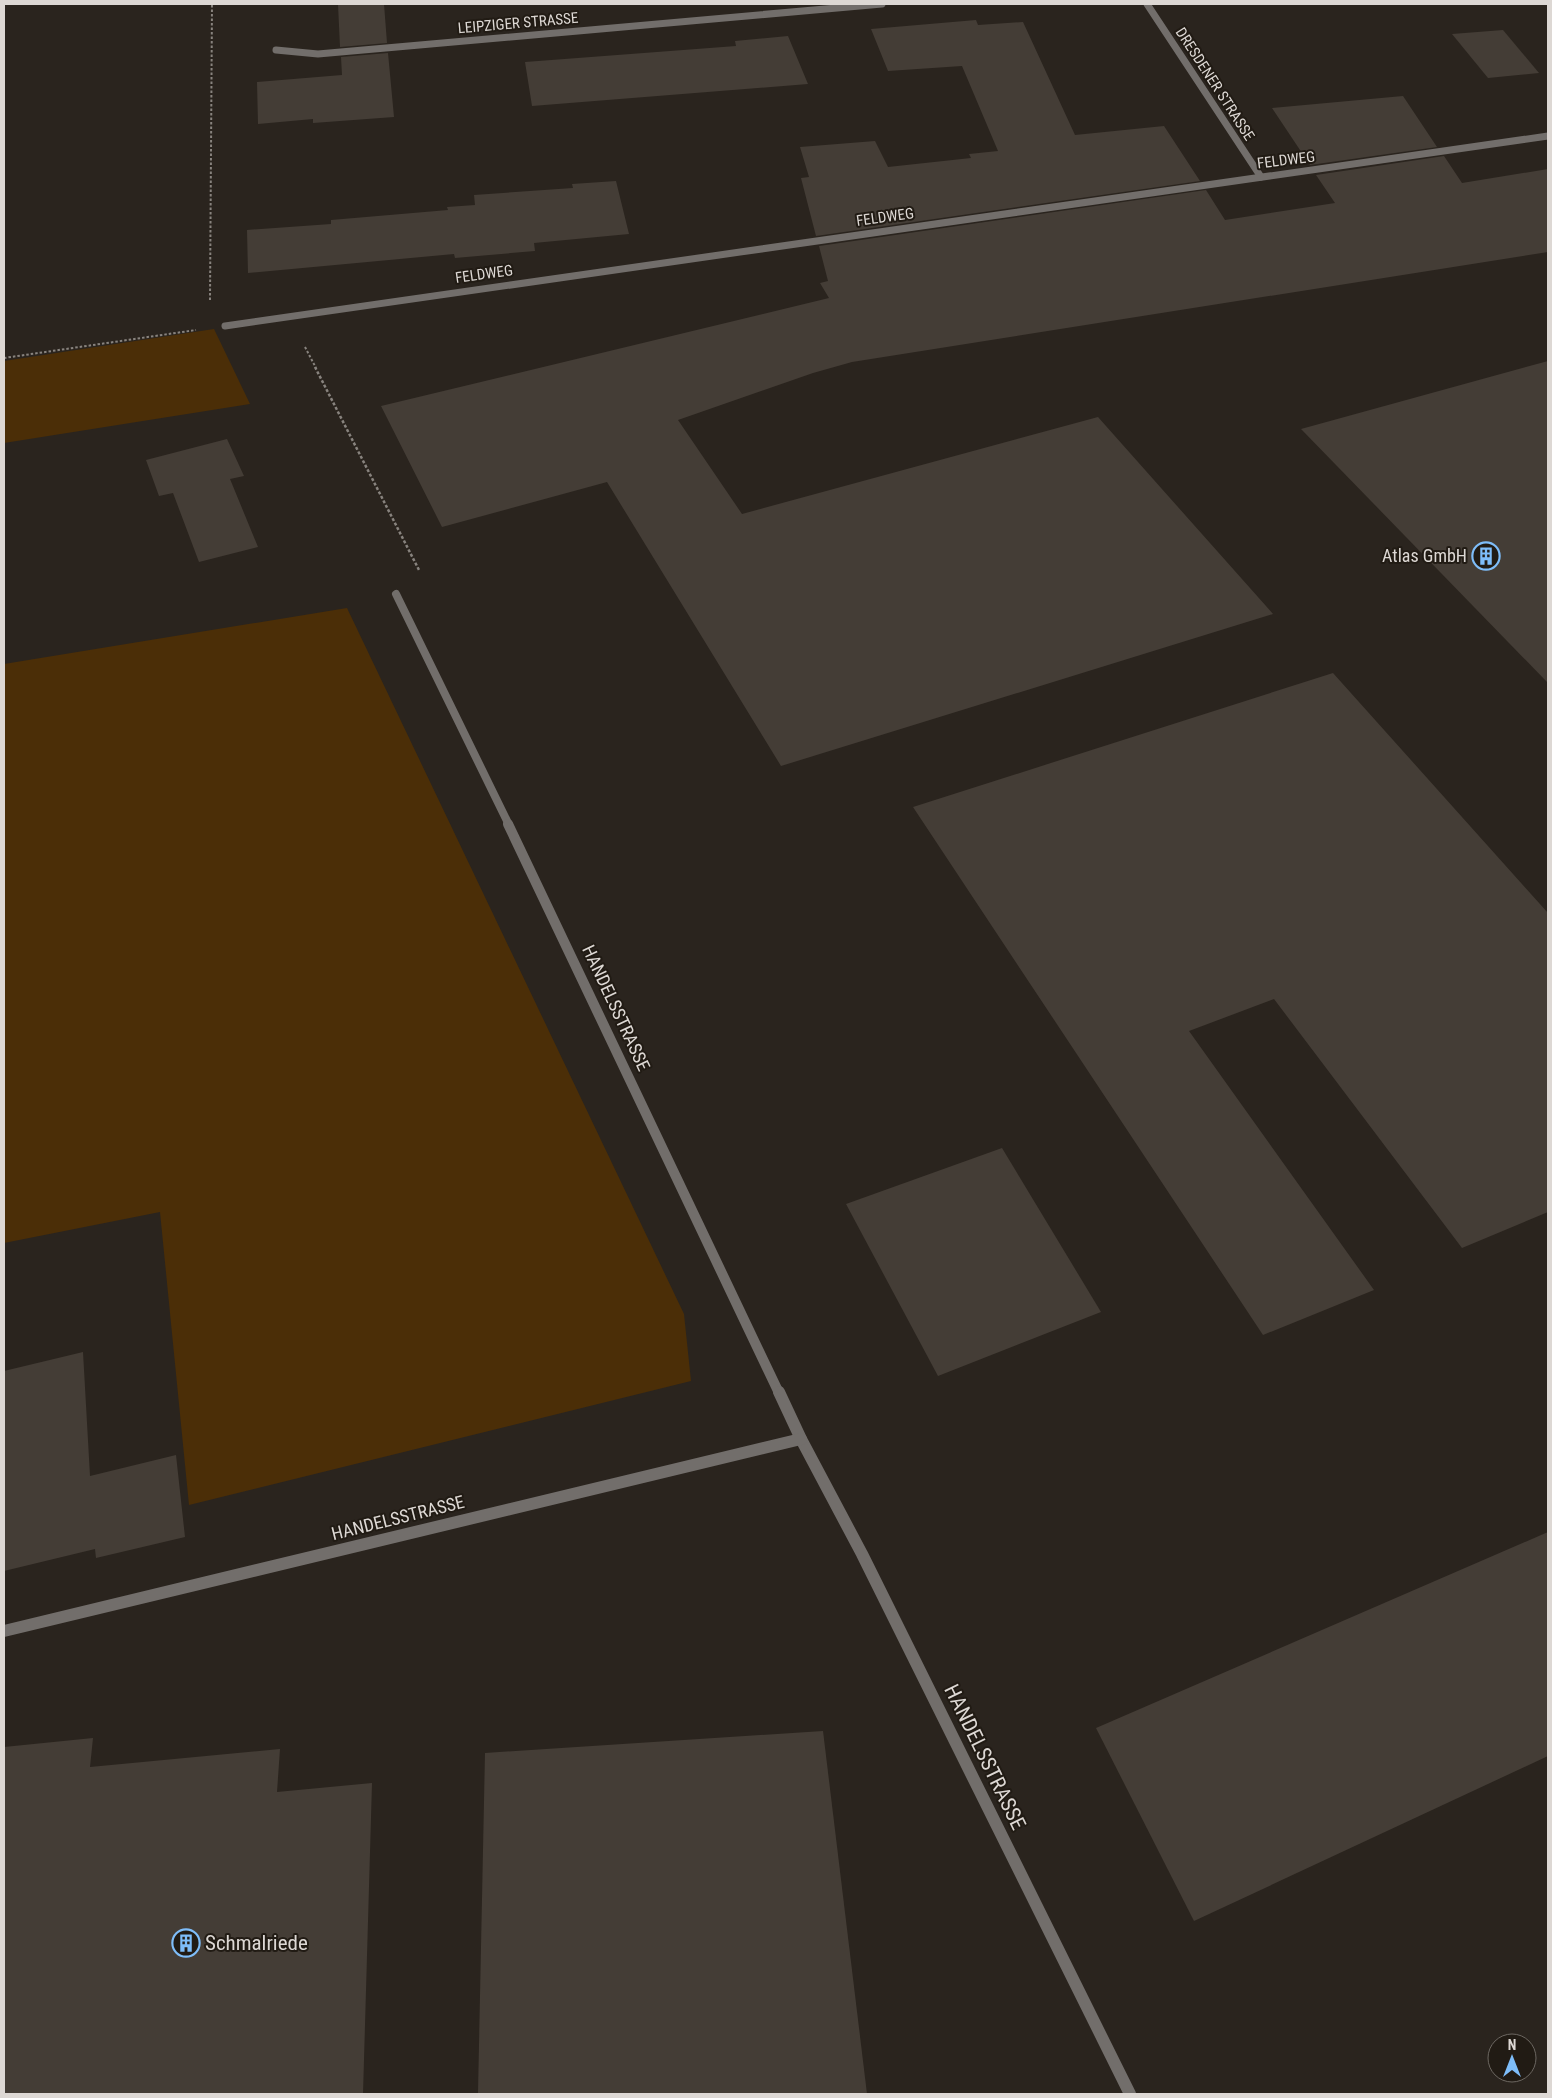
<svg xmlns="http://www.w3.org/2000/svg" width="1552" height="2098" font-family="'Roboto Condensed',sans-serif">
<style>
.green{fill:#4b2e07}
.building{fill:#443d36}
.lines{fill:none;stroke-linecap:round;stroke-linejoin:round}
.path-far1{stroke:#88837e;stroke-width:2;stroke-dasharray:2.5 2;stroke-linecap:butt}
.path{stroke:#88837e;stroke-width:2.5;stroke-dasharray:3 2;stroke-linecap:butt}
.minor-far3{stroke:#726e6b;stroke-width:7}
.minor-far2{stroke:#726e6b;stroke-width:8}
.minor-far1{stroke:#726e6b;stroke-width:10}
.minor{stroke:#726e6b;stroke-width:12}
.labels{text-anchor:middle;stroke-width:4;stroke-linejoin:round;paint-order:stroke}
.far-street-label{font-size:15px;fill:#ddd8d4;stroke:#211b14}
.poi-label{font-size:18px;fill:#ddd8d4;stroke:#211b14;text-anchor:end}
.street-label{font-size:18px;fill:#ddd8d4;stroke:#211b14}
.near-street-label{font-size:21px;fill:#ddd8d4;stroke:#211b14}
.near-poi-label{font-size:21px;fill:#ddd8d4;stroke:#211b14;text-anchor:start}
</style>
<rect width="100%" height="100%" fill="#2a241e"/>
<!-- green -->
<g class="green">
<path d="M214 329 250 404 4 443V361Z"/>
<path d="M347 608 684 1314 691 1381 189 1505 160 1212 4 1243V664Z"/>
</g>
<!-- building -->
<g class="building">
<path d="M338 4H384L387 43 340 47Z"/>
<path d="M976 20 978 25 1023 22 1075 135 1164 126 1200 181 816 236 801 178 809 177 800 147 875 141 888 167 971 158 969 154 998 151 962 66 888 71 871 29Z"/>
<path d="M1503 30 1539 73 1488 78 1452 34Z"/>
<path d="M788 36 808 84 532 106 525 62 736 46 735 41Z"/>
<path d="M388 53 394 117 313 123V119L258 124 257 82 342 75 341 57Z"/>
<path d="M1403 96 1437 147 1310 165 1272 108Z"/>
<path d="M1444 156 1462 183 1548 169V252L852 362 813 373 678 420 742 514 1098 417 1273 614 781 766 607 482 442 527 381 406 829 298 820 283 828 281 819 246 1206 190 1225 220 1335 203 1316 175Z"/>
<path d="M616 181 629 234 534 243 535 251 455 258 454 254 248 273 247 230 331 224V220L448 210 447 207 475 205 474 195 573 188 572 184Z"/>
<path d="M1548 361V683L1301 429Z"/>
<path d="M227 439 244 476 230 479 258 547 199 562 173 493 159 496 146 460Z"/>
<path d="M1333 673 1548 913V1212L1462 1248 1274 999 1189 1031 1374 1290 1263 1335 913 807Z"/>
<path d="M1002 1148 1101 1312 938 1376 846 1204Z"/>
<path d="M83 1352 90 1476 176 1455 185 1537 96 1558 95 1549 4 1571V1371Z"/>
<path d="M1548 1532V1756L1194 1921 1096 1728Z"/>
<path d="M823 1731 867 2094H478L485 1753Z"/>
<path d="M93 1738 90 1767 280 1749 277 1792 372 1783 363 2094H4V1747Z"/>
</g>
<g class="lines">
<!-- path-far1 -->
<g class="path-far1">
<path d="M210 300 212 4"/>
<path d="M305 347 316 368"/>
<path d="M4 358 196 330"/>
</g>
<!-- path -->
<path class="path" d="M315 367 419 570"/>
<!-- minor-far3 -->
<g class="minor-far3">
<path d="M1147 4 1261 177"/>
<path d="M276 50 318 54 882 4"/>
<path d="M225 326 1548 136"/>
</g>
<!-- minor-far2 -->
<path class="minor-far2" d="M396 594 509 825"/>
<!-- minor-far1 -->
<path class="minor-far1" d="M508 824 779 1393"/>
<!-- minor -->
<g class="minor">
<path d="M779 1392 801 1439 862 1554 1130 2094"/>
<path d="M4 1631 801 1439"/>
</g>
</g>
<!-- icons -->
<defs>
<g id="building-ring" transform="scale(1.4375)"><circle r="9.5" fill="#211b14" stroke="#7ebdf9" stroke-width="1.5"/><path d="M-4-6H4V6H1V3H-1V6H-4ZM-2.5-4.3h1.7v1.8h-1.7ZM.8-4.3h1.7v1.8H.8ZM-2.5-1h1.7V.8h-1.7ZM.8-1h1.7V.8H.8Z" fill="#7ebdf9"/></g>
</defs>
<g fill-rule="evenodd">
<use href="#building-ring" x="1486" y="556"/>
<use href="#building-ring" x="186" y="1943"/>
</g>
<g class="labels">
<!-- far-street labels -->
<g class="far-street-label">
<text transform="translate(518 23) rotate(-5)" y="5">LEIPZIGER STRASSE</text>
<text transform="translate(1215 84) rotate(57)" y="5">DRESDENER STRASSE</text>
<text transform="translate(1286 160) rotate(-7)" y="5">FELDWEG</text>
<text transform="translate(885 217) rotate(-8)" y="5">FELDWEG</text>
<text transform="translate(484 274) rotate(-8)" y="5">FELDWEG</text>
</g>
<!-- poi labels -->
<g class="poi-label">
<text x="1467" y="562">Atlas GmbH</text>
</g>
<!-- street labels -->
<g class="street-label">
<text transform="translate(616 1008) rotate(65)" y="6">HANDELSSTRASSE</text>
<text transform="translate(398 1518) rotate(-14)" y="6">HANDELSSTRASSE</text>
</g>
<!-- near-street labels -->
<g class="near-street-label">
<text transform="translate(985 1757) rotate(64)" y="7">HANDELSSTRASSE</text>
</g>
<!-- near-poi labels -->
<g class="near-poi-label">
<text x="205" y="1950">Schmalriede</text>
</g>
</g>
<!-- border -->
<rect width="1552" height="2098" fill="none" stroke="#ddd8d4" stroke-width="10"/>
<!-- north arrow -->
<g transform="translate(1512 2058)"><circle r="24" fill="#211b14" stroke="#6c6761"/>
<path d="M0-4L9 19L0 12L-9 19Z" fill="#7ebdf9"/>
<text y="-8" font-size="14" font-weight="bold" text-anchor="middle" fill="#ddd8d4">N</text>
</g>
</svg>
